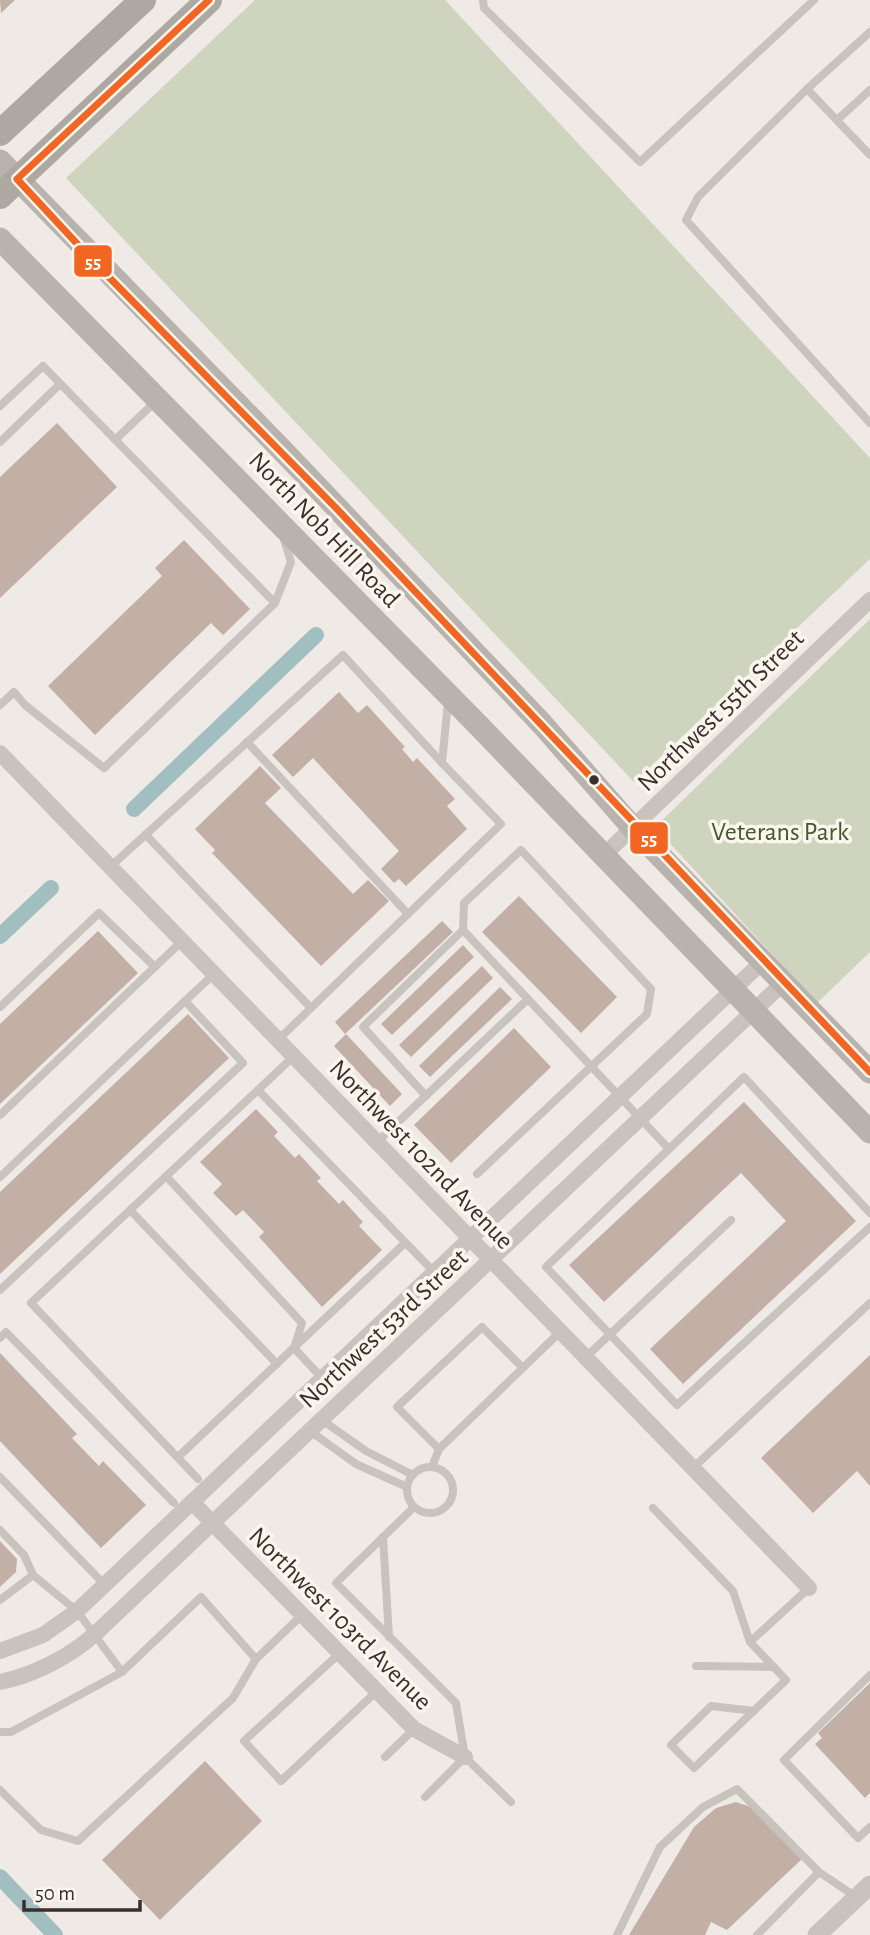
<svg xmlns="http://www.w3.org/2000/svg" width="870" height="1935" font-family="'Alegreya Sans',sans-serif">
<style>
.green{fill:#cfd4bf}
.lines{fill:none;stroke-linecap:round;stroke-linejoin:round}
.canal{stroke:#a1bec0;stroke-width:16}
.building{fill:#c2b0a7}
.service{stroke:#c9c3bd;stroke-width:8}
.minor{stroke:#c9c3bd;stroke-width:16}
.tertiary{stroke:#c9c3bd;stroke-width:19}
.secondary{stroke:#b9b3ae;stroke-width:23}
.trunk{stroke:#aea8a3;stroke-width:26}
.bus-1-casing{stroke:#faf5ed;stroke-width:12}
.bus-1{stroke:#f26522;stroke-width:7}
.bus-dot{fill:#3a302b;stroke:#faf5ed;stroke-width:2.5}
.labels{text-anchor:middle;stroke-width:7;stroke-linejoin:round;paint-order:stroke}
.street-label{font-size:26px;fill:#3a302b;stroke:#faf5ed}
.park-label{font-size:26px;fill:#47582f;stroke:#faf5ed}
.line-badge{stroke:#faf5ed;stroke-width:2.5}
.badge-label{font-size:19px;text-anchor:middle;font-weight:bold;fill:#fff}
</style>
<rect width="100%" height="100%" fill="#efeae5"/>
<!-- green -->
<g class="green">
<path d="M255 0H445L870 458V559L634 782 66 178Z"/>
<path d="M870 619V952L817 1003 655 827Z"/>
</g>
<g class="lines">
<!-- canal -->
<g class="canal">
<path d="M134 809 316 635"/>
<path d="M0 936 51 888"/>
<path d="M0 1877 55 1935"/>
</g>
</g>
<!-- building -->
<g class="building">
<path d="M0 0H15L1 13Z"/>
<path d="M57 423 117 487 0 598V477Z"/>
<path d="M184 540 250 609 223 635 211 623 95 735 48 686 162 576 155 568Z"/>
<path d="M339 692 358 713 367 705 405 747 402 749 413 762 417 758 455 799 447 806 467 829 406 886 399 879 394 883 381 869 399 851 313 758 293 777 272 755Z"/>
<path d="M260 766 281 788 265 803 353 894 368 880 389 901 321 966 212 853 215 850 195 829Z"/>
<path d="M519 896 617 997 581 1033 482 932Z"/>
<path d="M442 921 453 932 345 1034 335 1022Z"/>
<path d="M98 931 138 973 0 1104V1024Z"/>
<path d="M463 945 474 957 392 1035 381 1024Z"/>
<path d="M482 966 493 978 411 1057 399 1045Z"/>
<path d="M500 987 512 999 430 1077 419 1066Z"/>
<path d="M188 1014 229 1058 0 1274V1192Z"/>
<path d="M514 1028 551 1067 451 1163 414 1125Z"/>
<path d="M346 1034 402 1094 390 1106 334 1046Z"/>
<path d="M744 1102 856 1221 683 1384 650 1349 786 1221 741 1173 604 1302 569 1265Z"/>
<path d="M256 1109 278 1132 274 1136 295 1158 299 1154 321 1178 317 1181 339 1204 343 1200 363 1222 359 1226 382 1250 322 1307 259 1237 264 1232 243 1210 236 1216 213 1193 222 1184 200 1162Z"/>
<path d="M0 1353 77 1434 72 1438 99 1466 103 1461 146 1505 101 1548 0 1441Z"/>
<path d="M870 1355V1486L857 1471 813 1513 761 1458Z"/>
<path d="M0 1541 17 1559 16 1572 0 1587Z"/>
<path d="M870 1683V1793L865 1798 815 1744 822 1738 818 1733Z"/>
<path d="M205 1761 262 1821 160 1920 102 1860Z"/>
<path d="M736 1802 754 1808 803 1858 727 1930 711 1922 705 1935H629L694 1827 716 1808Z"/>
</g>
<g class="lines">
<!-- service -->
<g class="service">
<path d="M483 0 484 8 640 162 814 0"/>
<path d="M870 32 807 89 870 155"/>
<path d="M807 89 698 197 686 220 870 423"/>
<path d="M837 120 870 90"/>
<path d="M0 406 43 366 275 603 104 768 25 705 14 692 0 705"/>
<path d="M115 440 156 401"/>
<path d="M0 442 60 384"/>
<path d="M275 603 291 562 283 536"/>
<path d="M247 742 408 914"/>
<path d="M146 835 311 1008 278 1040"/>
<path d="M110 867 343 655 442 763 448 702"/>
<path d="M0 1007 99 913 155 967"/>
<path d="M311 1008 501 824 442 763"/>
<path d="M294 1056 258 1090 434 1272"/>
<path d="M426 1096 363 1027 463 930"/>
<path d="M0 1115 182 941"/>
<path d="M377 1142 528 999"/>
<path d="M477 1174 647 1014 651 989 521 850 464 903 463 930 669 1149"/>
<path d="M166 1176 302 1323 294 1348 322 1378"/>
<path d="M0 1177 185 1001"/>
<path d="M130 1210 277 1364"/>
<path d="M870 1213 744 1077 546 1267 677 1405 870 1227"/>
<path d="M0 1290 243 1063 185 1001 214 974"/>
<path d="M0 1338 6 1332 174 1503"/>
<path d="M586 1357 731 1220"/>
<path d="M322 1420 366 1451 413 1475"/>
<path d="M310 1431 356 1464 407 1487"/>
<path d="M439 1449 397 1407 482 1327 523 1368"/>
<path d="M178 1457 405 1243"/>
<path d="M432 1467 439 1449 561 1331"/>
<path d="M694 1467 870 1303"/>
<circle cx="430" cy="1490" r="23"/>
<path d="M0 1477 104 1584"/>
<path d="M198 1479 31 1303 258 1090"/>
<path d="M414 1507 336 1583 456 1703 465 1757 511 1802"/>
<path d="M653 1508 733 1591 750 1642"/>
<path d="M0 1530 24 1555 33 1575 77 1611 122 1672 11 1732H0"/>
<path d="M383 1537 389 1637"/>
<path d="M0 1600 33 1575"/>
<path d="M340 1653 244 1741 281 1781 377 1691"/>
<path d="M696 1666 774 1667"/>
<path d="M122 1672 201 1597 256 1659 302 1615"/>
<path d="M870 1675 784 1760 858 1838 870 1827"/>
<path d="M754 1711 711 1706 671 1745 694 1768 786 1680 750 1642 809 1588"/>
<path d="M385 1757 414 1729"/>
<path d="M0 1790 41 1830 78 1841 233 1698 256 1659"/>
<path d="M425 1797 465 1757"/>
<path d="M617 1935 660 1847 703 1807 737 1789 819 1872"/>
<path d="M757 1935 819 1872 856 1897"/>
</g>
<!-- minor -->
<g class="minor">
<path d="M0 753 809 1588"/>
<path d="M604 855 870 600"/>
<path d="M192 1502 414 1729 465 1757"/>
<path d="M0 1651 43 1635 77 1611 761 963"/>
<path d="M0 1682C34 1675 69 1657 95 1634L782 984"/>
</g>
<!-- tertiary -->
<path class="tertiary" d="M817 1935 870 1885"/>
<!-- secondary -->
<g class="secondary">
<path d="M0 161 282 450 542 724 633 828 870 1072"/>
<path d="M0 239 480 727 870 1132"/>
</g>
<!-- trunk -->
<g class="trunk">
<path d="M0 133 143 0"/>
<path d="M0 196 209 0"/>
</g>
<!-- bus-1 casing -->
<g class="bus-1-casing">
<path id="bus-1" d="M209 0 17 179 95 263 337 509 870 1072"/>
</g>
<!-- bus-1 -->
<use href="#bus-1" class="bus-1"/>
</g>
<!-- markers -->
<circle class="bus-dot" cx="594" cy="780" r="6"/>
<g class="labels">
<!-- street labels -->
<g class="street-label">
<text transform="translate(325 529) rotate(46)" y="9">North Nob Hill Road</text>
<text transform="translate(720 710) rotate(-44)" y="9">Northwest 55th Street</text>
<text transform="translate(422 1154) rotate(46)" y="9">Northwest 102nd Avenue</text>
<text transform="translate(383 1328) rotate(-43)" y="9">Northwest 53rd Street</text>
<text transform="translate(341 1618) rotate(45)" y="9">Northwest 103rd Avenue</text>
</g>
<!-- park labels -->
<g class="park-label">
<text x="780" y="840">Veterans Park</text>
</g>
</g>
<g class="line-badge">
<rect x="73" y="244" width="40" height="34" rx="7" fill="#f26522"/>
<rect x="629" y="821" width="40" height="34" rx="7" fill="#f26522"/>
</g>
<g class="badge-label">
<text x="93" y="268">55</text>
<text x="649" y="845">55</text>
</g>
<!-- scale -->
<path d="M24 1900v10h116v-10" fill="none" stroke="#3a302b" stroke-width="3.5"/>
<text x="35" y="1900" font-size="21" fill="#3a302b" stroke="#faf5ed" stroke-width="5" paint-order="stroke">50 m</text>
</svg>
